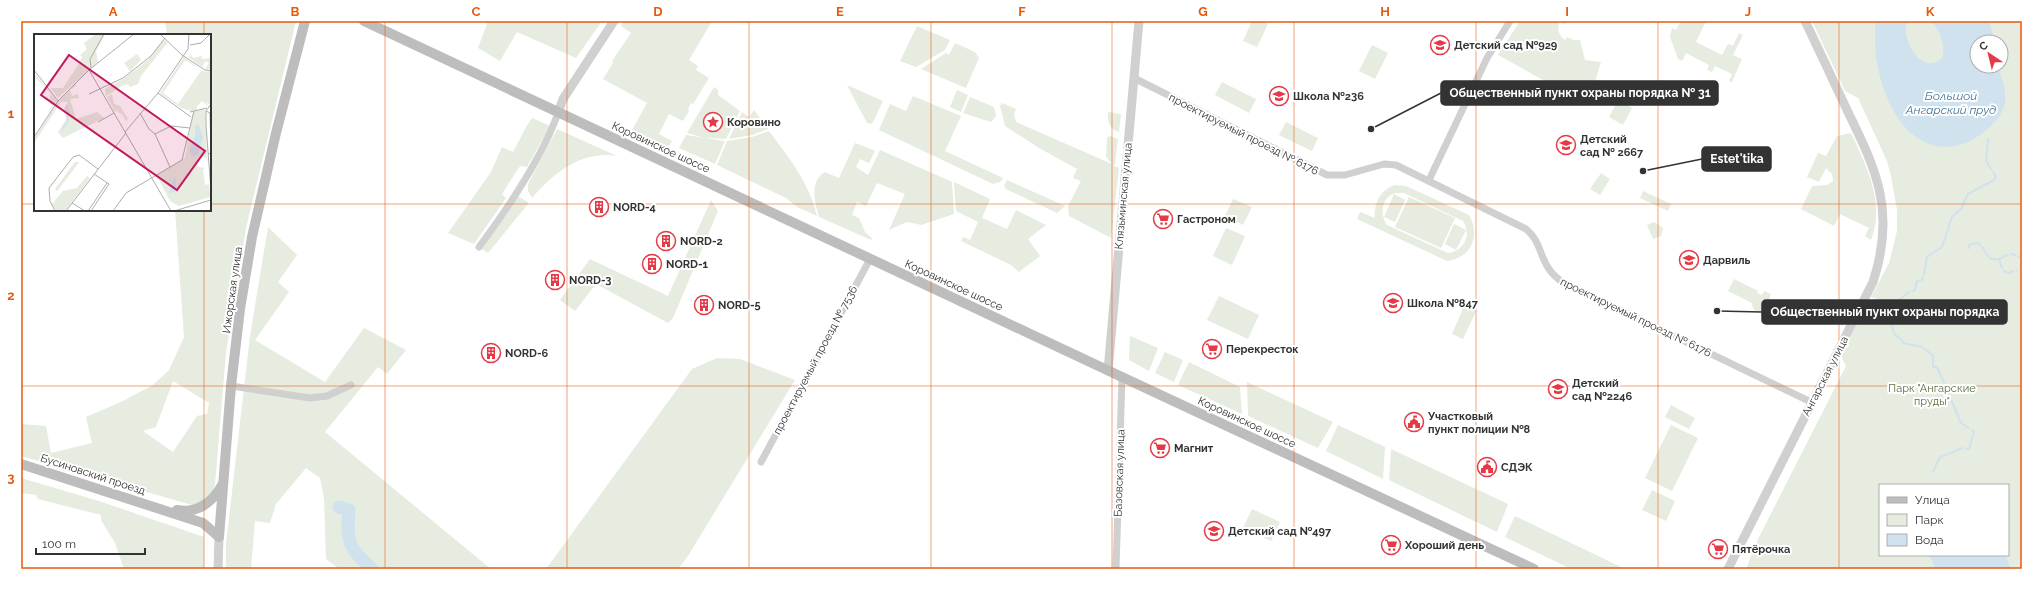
<svg xmlns="http://www.w3.org/2000/svg" width="2043" height="590" font-family="Raleway,sans-serif">
<style>
.green{fill:#e6ecdf;fill-rule:evenodd}
.water{fill:#cfe2ee}
.lines{fill:none;stroke-linecap:round;stroke-linejoin:round}
.stream{stroke:#cfe2ee;stroke-width:2}
.river{stroke:#cfe2ee;stroke-width:13}
.minor{stroke:#d0d0d0;stroke-width:7}
.tertiary{stroke:#d0d0d0;stroke-width:9}
.secondary{stroke:#bdbdbd;stroke-width:10}
.grid{fill:none;stroke:#e8590c;stroke-width:1;stroke-opacity:0.55}
.labels{text-anchor:middle;stroke-width:4;stroke-linejoin:round;paint-order:stroke}
.poi-label{font-size:11px;font-weight:bold;fill:#333;stroke:#fff;text-anchor:start}
.street-label{font-size:11px;fill:#333;stroke:#fff}
.park-label{font-size:11px;fill:#56703f;stroke:#fff}
.water-label{font-size:12px;font-style:italic;fill:#3f7597;stroke:#fff}
.inset-river{fill:none;stroke:#cfe2ee;stroke-width:2}
.inset-road{fill:none;stroke:#adadad;stroke-width:1}
.view{fill:#c2185b;fill-opacity:0.15;stroke:#c2185b;stroke-width:2}
.inset-edge{fill:none;stroke:#333;stroke-width:2}
.leader{fill:none;stroke:#333;stroke-width:1.5}
.callout-dot{fill:#333;stroke:#fff;stroke-width:1.5}
.callout{fill:#333;stroke:#333;stroke-width:1.5}
.callout-label{font-size:12px;text-anchor:middle;font-weight:bold;fill:#fff}
.neatline{fill:none;stroke:#e8590c;stroke-width:1.5}
.grid-label{font-size:13px;text-anchor:middle;font-weight:bold;fill:#e8590c}
</style>
<rect width="100%" height="100%" fill="#fff"/>
<!-- green -->
<g class="green">
<path d="M165 21H296L246 228 226 353 215 484 213 492 204 502 192 505 21 456V424L46 426 51 453 92 443 86 417 123 401 153 385 169 370 184 337 175 210H210V35H167ZM173 381 209 403 207 414 197 416 173 452 143 431 156 427Z"/>
<path d="M488 21H602L576 58 517 32 500 61 478 48Z"/>
<path d="M624 21H712L689 60 698 66 696 70 709 78 693 104 691 103 688 109 689 111 683 121 669 114 659 134 672 141 667 149 631 132 647 103 603 79 613 63 612 61 631 33 621 26Z"/>
<path d="M1252 21H1261L1268 24 1257 47 1243 41Z"/>
<path d="M1520 21H1567L1565 24 1559 22C1557 29 1559 36 1565 40L1567 37 1574 40H1580L1585 60 1601 62 1588 104 1546 85 1543 80 1498 55Z"/>
<path d="M1681 21H1706L1696 42 1722 55 1728 44 1733 46 1739 33 1743 35 1733 55 1742 59 1732 82 1729 81 1732 74 1715 66 1712 72 1707 70 1709 65 1686 53 1682 61 1678 59 1670 37 1672 28 1676 30Z"/>
<path d="M1812 21H2022V569H1749L1747 567 1754 547 1846 366 1841 356 1862 314 1871 313 1878 299 1871 297 1889 263 1897 231V210L1891 176 1887 161 1858 98 1845 91ZM1977 42H2001V66H1977ZM1880 485H2008V555H1880Z"/>
<path d="M917 26 950 40 945 50 916 67 900 61Z"/>
<path d="M955 43 975 52 979 58 966 88 921 69 946 53 949 55Z"/>
<path d="M1372 45 1388 53 1375 79 1359 71Z"/>
<path d="M1222 82 1256 99 1249 113 1215 95Z"/>
<path d="M847 85 883 101 872 124 867 123Z"/>
<path d="M714 87 718 90V95L740 111 726 139 705 138 687 133Z"/>
<path d="M957 90 968 95 961 112 950 107Z"/>
<path d="M913 96 961 116 945 151 1003 178 1000 182 993 184 879 130 890 104 906 111Z"/>
<path d="M970 97 994 107 996 116 991 122 963 113Z"/>
<path d="M1618 100 1632 108 1623 125 1609 117Z"/>
<path d="M1002 103 1016 109 1014 114 1016 122 1112 164 1106 157 1107 138 1110 136 1118 139 1115 165H1112L1119 168 1111 238 1069 216 1068 206 1081 181 1073 178 1077 169 1039 148 1005 126 1000 106Z"/>
<path d="M754 110 768 129 752 135 729 139 742 112 749 117Z"/>
<path d="M1108 112 1121 114 1119 132C1109 129 1107 121 1108 112Z"/>
<path d="M532 118 550 126 527 167 520 166 502 194 506 198 474 244 448 233 491 172 502 147 513 152 526 127Z"/>
<path d="M1286 122 1318 138 1312 151 1279 135Z"/>
<path d="M557 129 617 156C583 150 554 172 532 198L528 191V184Z"/>
<path d="M769 131C789 158 809 182 817 216L797 207 786 198 717 165 727 141 752 137Z"/>
<path d="M1851 133C1866 165 1886 204 1871 240L1865 236 1869 228 1840 214 1834 226 1801 209 1812 186 1827 185 1833 181 1832 174 1826 168 1819 182 1807 177 1818 153 1826 156 1837 136Z"/>
<path d="M686 135 725 141 715 164 679 148Z"/>
<path d="M855 143 875 151 869 163 860 159 856 167 868 175 880 150 952 182 954 214 921 225 908 222 902 224 889 230 905 194 877 183 866 206 857 202 852 215 859 218 865 232 872 238 871 240 819 217C815 202 809 181 825 172L839 178Z"/>
<path d="M1601 173 1610 179 1600 195 1590 189Z"/>
<path d="M1007 180 1065 206 1057 213 1006 189 1004 186Z"/>
<path d="M954 182 990 199 982 218 1007 229 1016 210 1046 225 1028 239 1040 256 1019 272 1011 265 961 241 963 237 970 240 978 222 956 211Z"/>
<path d="M1395 185 1406 186 1469 215C1481 236 1471 258 1447 261L1357 219 1360 212 1375 218C1373 204 1381 189 1395 185ZM1396 193H1404L1463 221C1472 235 1464 251 1448 253L1387 225C1379 214 1382 196 1396 193Z"/>
<path d="M1643 191 1671 204 1668 211 1640 198Z"/>
<path d="M1394 194 1405 200 1395 222 1384 217Z"/>
<path d="M518 196 529 203 488 253 480 248Z"/>
<path d="M1409 197 1455 218 1441 248 1395 227Z"/>
<path d="M1233 199 1252 207 1243 225 1225 216Z"/>
<path d="M711 200 718 211 673 318 668 323 596 284 575 311 560 300 590 259 668 296Z"/>
<path d="M1654 222 1663 228 1661 236 1653 239 1647 225Z"/>
<path d="M1454 224 1466 230 1456 250 1445 244Z"/>
<path d="M268 227 297 255 278 282 289 292 255 340 325 382 364 328 406 350 387 374 378 367 325 432 491 569H339L326 559 324 499 320 478 306 468 276 504 270 523 255 521 251 569H226V544L250 336Z"/>
<path d="M1226 228 1245 236 1232 265 1213 256Z"/>
<path d="M1734 279 1758 291 1757 293 1762 295 1764 291 1771 294 1766 310C1759 315 1752 311 1752 303L1728 291Z"/>
<path d="M1219 296 1259 315 1248 339 1207 320Z"/>
<path d="M1465 304 1477 309 1463 339 1452 334Z"/>
<path d="M1130 336 1158 348 1149 371 1129 360Z"/>
<path d="M1165 352 1183 360 1174 382 1155 373Z"/>
<path d="M717 358 740 359 795 380 688 556 678 569H546L692 369Z"/>
<path d="M1189 362 1240 387 1242 414 1178 385Z"/>
<path d="M1247 382 1333 422 1318 448 1248 416Z"/>
<path d="M1671 405 1695 418 1689 429 1665 417Z"/>
<path d="M1338 425 1385 447 1383 479 1326 451Z"/>
<path d="M1671 425 1698 438 1672 491 1645 478Z"/>
<path d="M1391 449 1508 504 1497 532 1389 480Z"/>
<path d="M21 478 99 501 204 537V569H124L115 543 101 520V515L38 499 36 495 21 493Z"/>
<path d="M1652 490 1675 501 1666 521 1642 510Z"/>
<path d="M1252 509 1280 522 1271 541 1243 528Z"/>
<path d="M1515 516 1625 569H1571L1505 537Z"/>
</g>
<!-- water -->
<g class="water">
<path d="M1875 21H1908C1899 36 1921 78 1942 58 1946 46 1940 30 1931 21H1989L1995 42H1977V66H1998C2001 77 2007 90 2005 102 2003 114 1994 124 1985 131 1953 158 1917 149 1896 115 1884 96 1877 71 1875 48 1875 39 1876 30 1875 21Z"/>
<path d="M1930 555H2005L2011 569H1935Z"/>
</g>
<g class="lines">
<!-- stream -->
<g class="stream">
<path d="M1988 139 1986 161 1991 169"/>
<path d="M1979 243 1980 245"/>
<path d="M1982 247 1988 256"/>
<path d="M1969 248V245L1977 243"/>
<path d="M2011 254 2015 255"/>
<path d="M2018 256 2022 258"/>
<path d="M1990 258C1998 262 2001 257 2008 255"/>
<path d="M1999 259 2002 268"/>
<path d="M2020 268H2022"/>
<path d="M2016 270H2017"/>
<path d="M2004 271 2009 273 2013 271"/>
<path d="M1924 274 1927 257 1942 247 1952 217 1961 209 1968 194 1994 180 1996 177 1993 172"/>
<path d="M1912 291 1915 290 1917 281 1922 280 1923 277"/>
<path d="M1905 295 1909 292"/>
<path d="M1903 297 1899 300 1893 309 1896 318 1892 325 1894 334 1902 340 1903 343 1922 347"/>
<path d="M1924 348 1933 356V367H1937L1961 423 1969 428"/>
<path d="M1967 449H1969L1974 432 1972 430"/>
<path d="M1933 472 1940 457 1963 448"/>
</g>
<!-- river -->
<path class="river" d="M339 507 349 510C346 542 348 547 372 569"/>
<!-- minor -->
<g class="minor">
<path d="M1134 78 1327 175H1345L1384 164 1396 165 1526 229C1545 244 1537 266 1564 283L1811 402"/>
<path d="M1429 180 1487 58 1510 21"/>
<path d="M479 247C508 208 542 158 558 113"/>
<path d="M231 386 310 398 327 396 351 385"/>
<path d="M761 462 870 259"/>
<path d="M1116 569 1122 377"/>
</g>
<!-- tertiary -->
<g class="tertiary">
<path d="M558 113 563 99 614 21"/>
<path d="M1108 371 1139 21"/>
<path d="M218 569 219 537"/>
<path d="M1728 569 1873 282C1896 212 1877 171 1847 110 1833 80 1819 50 1805 21"/>
</g>
<!-- secondary -->
<g class="secondary">
<path d="M364 21 1122 377 1534 569"/>
<path d="M21 464 203 523 219 537"/>
<path d="M177 510C197 514 213 502 222 485"/>
<path d="M219 537 231 386 240 309 252 237 276 133 305 21"/>
</g>
</g>
<!-- grid -->
<path class="grid" d="M204 21V35M385 21V569M567 21V569M749 21V569M931 21V569M1112 21V569M1294 21V569M1476 21V569M1658 21V569M1839 21V569M21 204H35M210 204H2022M204 210V569M21 386H2022"/>
<!-- icons -->
<defs>
<g id="school-ring" transform="scale(1)"><circle r="9.5" fill="#fff" stroke="#e63946" stroke-width="1.5"/><path d="M0-5L7-2L0 1L-7-2ZM-4 1L0 2.5L4 1V4Q0 6-4 4Z" fill="#e63946"/></g>
<g id="sight-ring" transform="scale(1)"><circle r="9.5" fill="#fff" stroke="#e63946" stroke-width="1.5"/><path d="M0-6L1.8-2.2L6-1.7L2.9 1.2L3.7 5.4L0 3.3L-3.7 5.4L-2.9 1.2L-6-1.7L-1.8-2.2Z" fill="#e63946"/></g>
<g id="building-ring" transform="scale(1)"><circle r="9.5" fill="#fff" stroke="#e63946" stroke-width="1.5"/><path d="M-4-6H4V6H1V3H-1V6H-4ZM-2.5-4.3h1.7v1.8h-1.7ZM.8-4.3h1.7v1.8H.8ZM-2.5-1h1.7V.8h-1.7ZM.8-1h1.7V.8H.8Z" fill="#e63946"/></g>
<g id="supermarket-ring" transform="scale(1)"><circle r="9.5" fill="#fff" stroke="#e63946" stroke-width="1.5"/><path d="M-6-5.5h2.5l.6 2H6L4.5 2H-2.5L-4.4-4H-6ZM-1.5 3.2a1.3 1.3 0 1 0 .1 0ZM3 3.2a1.3 1.3 0 1 0 .1 0Z" fill="#e63946"/></g>
<g id="civic-ring" transform="scale(1)"><circle r="9.5" fill="#fff" stroke="#e63946" stroke-width="1.5"/><path d="M-.6-6.5H3V-4.5H.6V-3L4-1V1h2V6H-6V1h2V-1L-.6-3ZM-1.2 2.5V6h2.4V2.5Z" fill="#e63946"/></g>
</defs>
<g fill-rule="evenodd">
<use href="#school-ring" x="1440" y="45"/>
<use href="#school-ring" x="1279" y="96"/>
<use href="#sight-ring" x="713" y="122"/>
<use href="#school-ring" x="1566" y="145"/>
<use href="#building-ring" x="599" y="207"/>
<use href="#supermarket-ring" x="1163" y="219"/>
<use href="#building-ring" x="666" y="241"/>
<use href="#school-ring" x="1689" y="260"/>
<use href="#building-ring" x="652" y="264"/>
<use href="#building-ring" x="555" y="280"/>
<use href="#school-ring" x="1393" y="303"/>
<use href="#building-ring" x="704" y="305"/>
<use href="#supermarket-ring" x="1212" y="349"/>
<use href="#building-ring" x="491" y="353"/>
<use href="#school-ring" x="1558" y="389"/>
<use href="#civic-ring" x="1414" y="422"/>
<use href="#supermarket-ring" x="1160" y="448"/>
<use href="#civic-ring" x="1487" y="467"/>
<use href="#school-ring" x="1214" y="531"/>
<use href="#supermarket-ring" x="1391" y="545"/>
<use href="#supermarket-ring" x="1718" y="549"/>
</g>
<g class="labels">
<!-- poi labels -->
<g class="poi-label">
<text x="1454" y="49">Детский сад №929</text>
<text x="1293" y="100">Школа №236</text>
<text x="727" y="126">Коровино</text>
<text x="1580" y="143">Детский<tspan x="1580" dy="13">сад № 2667</tspan></text>
<text x="613" y="211">NORD-4</text>
<text x="1177" y="223">Гастроном</text>
<text x="680" y="245">NORD-2</text>
<text x="1703" y="264">Дарвиль</text>
<text x="666" y="268">NORD-1</text>
<text x="569" y="284">NORD-3</text>
<text x="1407" y="307">Школа №847</text>
<text x="718" y="309">NORD-5</text>
<text x="1226" y="353">Перекресток</text>
<text x="505" y="357">NORD-6</text>
<text x="1572" y="387">Детский<tspan x="1572" dy="13">сад №2246</tspan></text>
<text x="1428" y="420">Участковый<tspan x="1428" dy="13">пункт полиции №8</tspan></text>
<text x="1174" y="452">Магнит</text>
<text x="1501" y="471">СДЭК</text>
<text x="1228" y="535">Детский сад №497</text>
<text x="1405" y="549">Хороший день</text>
<text x="1732" y="553">Пятёрочка</text>
</g>
<!-- street labels -->
<g class="street-label">
<text transform="translate(1244 134) rotate(27)" y="4">проектируемый проезд № 6176</text>
<text transform="translate(661 147) rotate(25)" y="4">Коровинское шоссе</text>
<text transform="translate(1123 196) rotate(-85)" y="4">Клязьминская улица</text>
<text transform="translate(954 285) rotate(25)" y="4">Коровинское шоссе</text>
<text transform="translate(232 290) rotate(-82)" y="4">Ижорская улица</text>
<text transform="translate(1636 317) rotate(26)" y="4">проектируемый проезд № 6176</text>
<text transform="translate(815 360) rotate(-62)" y="4">проектируемый проезд № 7536</text>
<text transform="translate(1825 376) rotate(-63)" y="4">Ангарская улица</text>
<text transform="translate(1247 422) rotate(25)" y="4">Коровинское шоссе</text>
<text transform="translate(1119 473) rotate(-88)" y="4">Базовская улица</text>
<text transform="translate(93 474) rotate(18)" y="4">Бусиновский проезд</text>
</g>
<!-- park labels -->
<g class="park-label">
<text x="1932" y="392">Парк "Ангарские<tspan x="1932" dy="13">пруды"</tspan></text>
</g>
<!-- water labels -->
<g class="water-label">
<text x="1951" y="100">Большой<tspan x="1951" dy="14">Ангарский пруд</tspan></text>
</g>
</g>
<!-- overview -->
<g transform="translate(34 34)">
<rect width="177" height="177" fill="#fff"/>
<path d="M62 0H71L62 17 64 28 24 64 0 33 17 54H29L44 31 48 23 46 21 53 15 50 9ZM130 6 134 8 107 42 104 50 96 53 94 50 88 52 72 62 71 55 89 45 114 26ZM156 18 159 24 168 22V25L177 24V36L171 35 175 29 172 27 168 33 154 23 157 22ZM103 20 107 26 96 37 90 29ZM150 23 166 35 151 26 129 59 144 70 167 37 177 38V68L175 71 172 66 174 72 168 67 163 72V76L157 77 147 74 126 59ZM2 41 23 67 14 79 18 71 6 59 15 67 17 60 0 42ZM42 49V52L36 56 38 62 44 60 45 64 36 65 42 85 63 78 70 84 29 104 24 98 32 86 30 74 34 68H27L0 109V104L24 68ZM78 60 80 70 86 72 94 85 92 87 88 80 83 78 85 75 81 78 73 63ZM171 75 173 124 165 123 162 129 165 133 171 134 169 136 171 151 175 150 176 163 145 172 136 167 124 144V140L151 124 159 78ZM41 128H45L37 139 34 138 37 139 23 157 21 155ZM53 142 56 144 31 177H22L18 170 29 157 43 154Z" fill="#e6ecdf"/>
<path d="M161 91H165L169 103 164 121 159 123 155 117 161 102ZM140 144 142 145 141 158 135 159Z" fill="#cfe2ee"/>
<path class="inset-river" d="M28 95 34 87 33 71"/>
<path class="inset-road" d="M126 0 148 21 171 36 177 37M156 11 167 9 176 0M57 34 56 25 70 0M0 36 24 67 55 36 137 177M55 36 100 0M124 59 157 83M55 60 89 44 117 22 131 4M177 70 172 77V91L177 157M172 77 176 79 177 119 174 120M156 78 173 74M106 79 115 95 121 100 136 133M64 88 80 79M91 98 124 59 154 15 155 0M121 100 137 92 156 94M0 103 24 67M38 169 51 177M21 177 16 167 15 154 39 123 45 121 64 135M32 177 92 99M54 177 73 149M57 177 75 150 60 140M79 177 92 159 148 126 160 77M140 177 177 166"/>
<path class="view" d="M35 21 171 117 143 156 7 61Z"/>
<rect width="177" height="177" class="inset-edge"/>
</g>
<!-- callouts -->
<path class="leader" d="M1371 129L1441 93M1643 171L1702 159M1717 311L1762 312"/>
<g class="callout-dot">
<circle cx="1371" cy="129" r="4"/>
<circle cx="1643" cy="171" r="4"/>
<circle cx="1717" cy="311" r="4"/>
</g>
<g class="callout">
<rect x="1441" y="81" width="277" height="24" rx="4"/>
<rect x="1702" y="147" width="69" height="24" rx="4"/>
<rect x="1762" y="300" width="245" height="24" rx="4"/>
</g>
<g class="callout-label">
<text x="1580" y="97">Общественный пункт охраны порядка № 31</text>
<text x="1737" y="163">Estet'tika</text>
<text x="1885" y="316">Общественный пункт охраны порядка</text>
</g>
<!-- border -->
<rect width="2043" height="590" fill="none" stroke="#ffffff" stroke-width="44"/>
<!-- legend -->
<rect x="1879" y="484" width="130" height="72" fill="#ffffff" stroke="#adadad"/>
<rect x="1887" y="497" width="20" height="6" fill="#bdbdbd" stroke="#adadad"/>
<text x="1915" y="504" font-size="12" fill="#333333">Улица</text>
<rect x="1887" y="514" width="20" height="12" fill="#e6ecdf" stroke="#adadad"/>
<text x="1915" y="524" font-size="12" fill="#333333">Парк</text>
<rect x="1887" y="534" width="20" height="12" fill="#cfe2ee" stroke="#adadad"/>
<text x="1915" y="544" font-size="12" fill="#333333">Вода</text>
<!-- north arrow -->
<g transform="translate(1989 54) rotate(325)"><circle r="19" fill="#ffffff" stroke="#adadad"/>
<path d="M0-3L7 15L0 10L-7 15Z" fill="#e63946"/>
<text y="-6" font-size="11" font-weight="bold" text-anchor="middle" fill="#333333">С</text>
</g>
<!-- scale -->
<path d="M36 548v6h109v-6" fill="none" stroke="#333333" stroke-width="2"/>
<text x="42" y="548" font-size="12" fill="#333333" stroke="#ffffff" stroke-width="3" paint-order="stroke">100 m</text>
<rect x="22" y="22" width="1999" height="546" class="neatline"/>
<g class="grid-label">
<text x="113" y="16">A</text>
<text x="295" y="16">B</text>
<text x="476" y="16">C</text>
<text x="658" y="16">D</text>
<text x="840" y="16">E</text>
<text x="1022" y="16">F</text>
<text x="1203" y="16">G</text>
<text x="1385" y="16">H</text>
<text x="1567" y="16">I</text>
<text x="1748" y="16">J</text>
<text x="1930" y="16">K</text>
<text x="11" y="118">1</text>
<text x="11" y="300">2</text>
<text x="11" y="482">3</text>
</g>
</svg>
